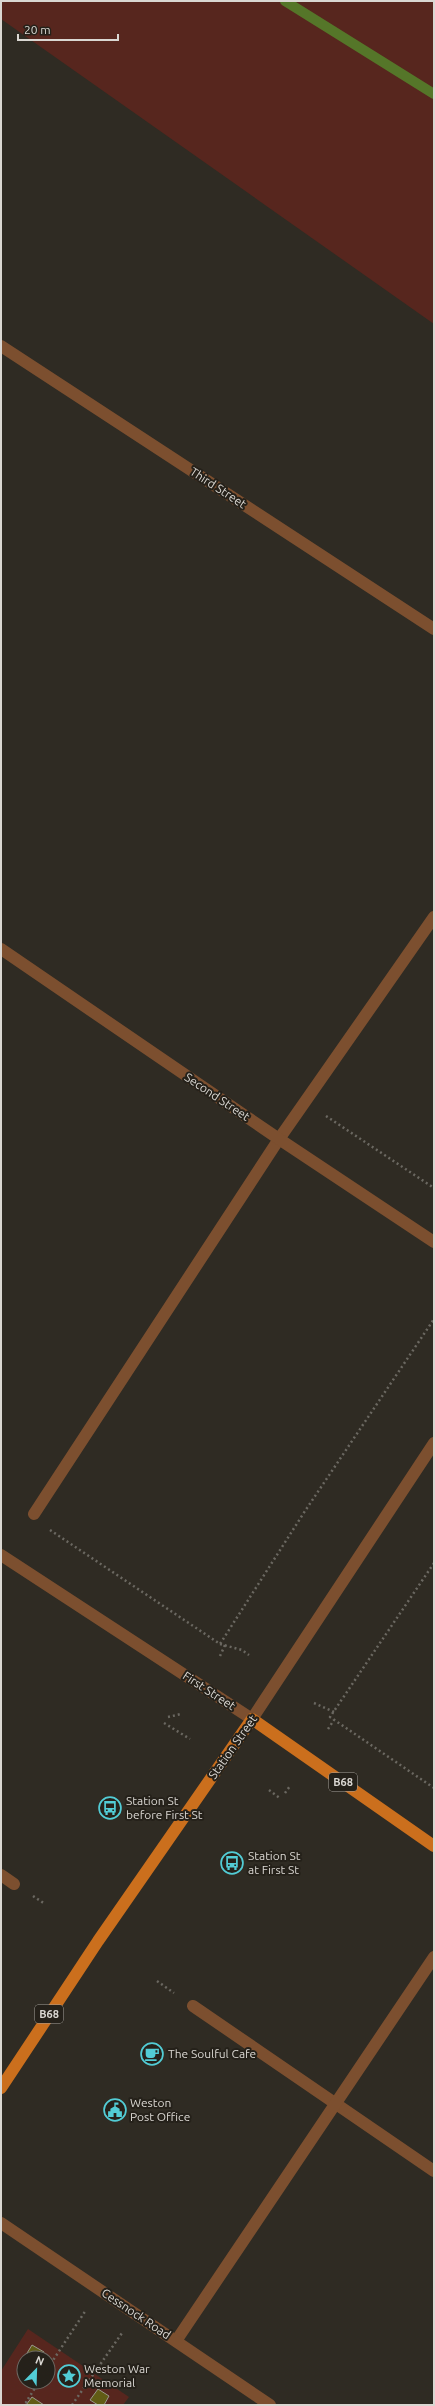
<svg xmlns="http://www.w3.org/2000/svg" width="435" height="2406" font-family="Ubuntu,sans-serif">
<style>
.green{fill:#57261e;fill-rule:evenodd}
.lines{fill:none;stroke-linecap:round;stroke-linejoin:round}
.stream{stroke:#557629;stroke-width:10}
.building{fill:#615c15;stroke:#98988d}
.path{stroke:#6b6861;stroke-width:2.5;stroke-dasharray:2 3;stroke-linecap:butt}
.lane{stroke:#7c4f2f;stroke-width:12}
.street{stroke:#7c4f2f;stroke-width:12}
.primary{stroke:#cb6f1d;stroke-width:12}
.labels{text-anchor:middle;stroke-width:4;stroke-linejoin:round;paint-order:stroke}
.shield{fill:#25211a;stroke:#a4a09b;stroke-width:1}
.shield-label{font-size:11px;font-weight:bold;fill:#dad7d2}
.street-label{font-size:12px;fill:#dad7d2;stroke:#25211a}
.poi-label{font-size:12px;fill:#dad7d2;stroke:#25211a;text-anchor:start}
</style>
<rect width="100%" height="100%" fill="#2f2b23"/>
<!-- green -->
<g class="green">
<path d="M1 1H434V324L1 19Z"/>
<path d="M28 2329 129 2397 123 2405H1V2371ZM24 2358H48V2382H24Z"/>
</g>
<g class="lines">
<!-- stream -->
<path class="stream" d="M285 1 434 94"/>
</g>
<!-- building -->
<g class="building">
<path d="M32 2345 44 2352 41 2358H24Z"/>
<path d="M98 2389 109 2396 104 2405H98L90 2400Z"/>
<path d="M32 2397 44 2405H26Z"/>
</g>
<g class="lines">
<!-- path -->
<g class="path">
<path d="M326 1116 434 1188"/>
<path d="M50 1530 220 1644 305 1511 434 1319"/>
<path d="M434 1563 330 1717 434 1788"/>
<path d="M220 1644 242 1650 249 1655"/>
<path d="M220 1656 225 1645"/>
<path d="M314 1703 334 1712"/>
<path d="M168 1717 181 1714"/>
<path d="M164 1723 190 1739"/>
<path d="M328 1729 334 1720"/>
<path d="M269 1790 281 1799"/>
<path d="M285 1793 290 1786"/>
<path d="M33 1896 45 1904"/>
<path d="M157 1981 174 1993"/>
<path d="M48 2368 86 2310"/>
<path d="M27 2403 26 2402 39 2382"/>
<path d="M72 2405 122 2333"/>
</g>
<!-- lane -->
<g class="lane">
<path d="M34 1514 279 1139 434 917"/>
<path d="M1 1875 14 1884"/>
<path d="M193 2006 434 2171"/>
<path d="M176 2341 434 1957"/>
</g>
<!-- street -->
<g class="street">
<path d="M1 346 434 629"/>
<path d="M1 949 279 1139 434 1242"/>
<path d="M1 1555 252 1719 434 1443"/>
<path d="M1 2223 270 2405"/>
</g>
<!-- primary -->
<path class="primary" d="M1 2088 98 1941 252 1719 434 1846"/>
</g>
<!-- icons -->
<defs>
<g id="bus-ring" transform="scale(1.15)"><circle r="9.5" fill="#25211a" stroke="#52ccd5" stroke-width="1.5"/><path d="M-5-6H5V4H4V6H2V4H-2V6H-4V4H-5ZM-3.5-4V0h7V-4ZM-3.5 1.2v1.5H-2V1.2ZM2 1.2v1.5H3.5V1.2Z" fill="#52ccd5"/></g>
<g id="cafe-ring" transform="scale(1.15)"><circle r="9.5" fill="#25211a" stroke="#52ccd5" stroke-width="1.5"/><path d="M-5.5-4.5H6V0H3Q3 3.5 0 3.5H-2.5Q-5.5 3.5-5.5 0ZM3-3.2v2h1.7v-2ZM-6 4.5H4V6H-6Z" fill="#52ccd5"/></g>
<g id="civic-ring" transform="scale(1.15)"><circle r="9.5" fill="#25211a" stroke="#52ccd5" stroke-width="1.5"/><path d="M-.6-6.5H3V-4.5H.6V-3L4-1V1h2V6H-6V1h2V-1L-.6-3ZM-1.2 2.5V6h2.4V2.5Z" fill="#52ccd5"/></g>
<g id="sight-ring" transform="scale(1.15)"><circle r="9.5" fill="#25211a" stroke="#52ccd5" stroke-width="1.5"/><path d="M0-6L1.8-2.2L6-1.7L2.9 1.2L3.7 5.4L0 3.3L-3.7 5.4L-2.9 1.2L-6-1.7L-1.8-2.2Z" fill="#52ccd5"/></g>
</defs>
<g fill-rule="evenodd">
<use href="#bus-ring" x="110" y="1808"/>
<use href="#bus-ring" x="232" y="1863"/>
<use href="#cafe-ring" x="152" y="2054"/>
<use href="#civic-ring" x="115" y="2110"/>
<use href="#sight-ring" x="69" y="2376"/>
</g>
<g class="labels">
<!-- shield labels -->
<g class="shield">
<rect x="329" y="1773" width="28" height="18" rx="3"/>
<rect x="35" y="2005" width="28" height="18" rx="3"/>
</g>
<g class="shield-label">
<text x="343" y="1786">B68</text>
<text x="49" y="2018">B68</text>
</g>
<!-- street labels -->
<g class="street-label">
<text transform="translate(218 488) rotate(33)" y="4">Third Street</text>
<text transform="translate(217 1097) rotate(34)" y="4">Second Street</text>
<text transform="translate(209 1691) rotate(33)" y="4">First Street</text>
<text transform="translate(233 1747) rotate(-55)" y="4">Station Street</text>
<text transform="translate(136 2314) rotate(34)" y="4">Cessnock Road</text>
</g>
<!-- poi labels -->
<g class="poi-label">
<text x="126" y="1805">Station St<tspan x="126" dy="14">before First St</tspan></text>
<text x="248" y="1860">Station St<tspan x="248" dy="14">at First St</tspan></text>
<text x="168" y="2058">The Soulful Cafe</text>
<text x="130" y="2107">Weston<tspan x="130" dy="14">Post Office</tspan></text>
<text x="84" y="2373">Weston War<tspan x="84" dy="14">Memorial</tspan></text>
</g>
</g>
<!-- border -->
<rect width="435" height="2406" fill="none" stroke="#dad7d2" stroke-width="4"/>
<!-- north arrow -->
<g transform="translate(36 2370) rotate(23)"><circle r="19" fill="#25211a" stroke="#6d6a64"/>
<path d="M0-3L7 15L0 10L-7 15Z" fill="#52ccd5"/>
<text y="-6" font-size="11" font-weight="bold" text-anchor="middle" fill="#dad7d2">N</text>
</g>
<!-- scale -->
<path d="M18 34v6h100v-6" fill="none" stroke="#dad7d2" stroke-width="2"/>
<text x="24" y="34" font-size="12" fill="#dad7d2" stroke="#25211a" stroke-width="3" paint-order="stroke">20 m</text>
</svg>
